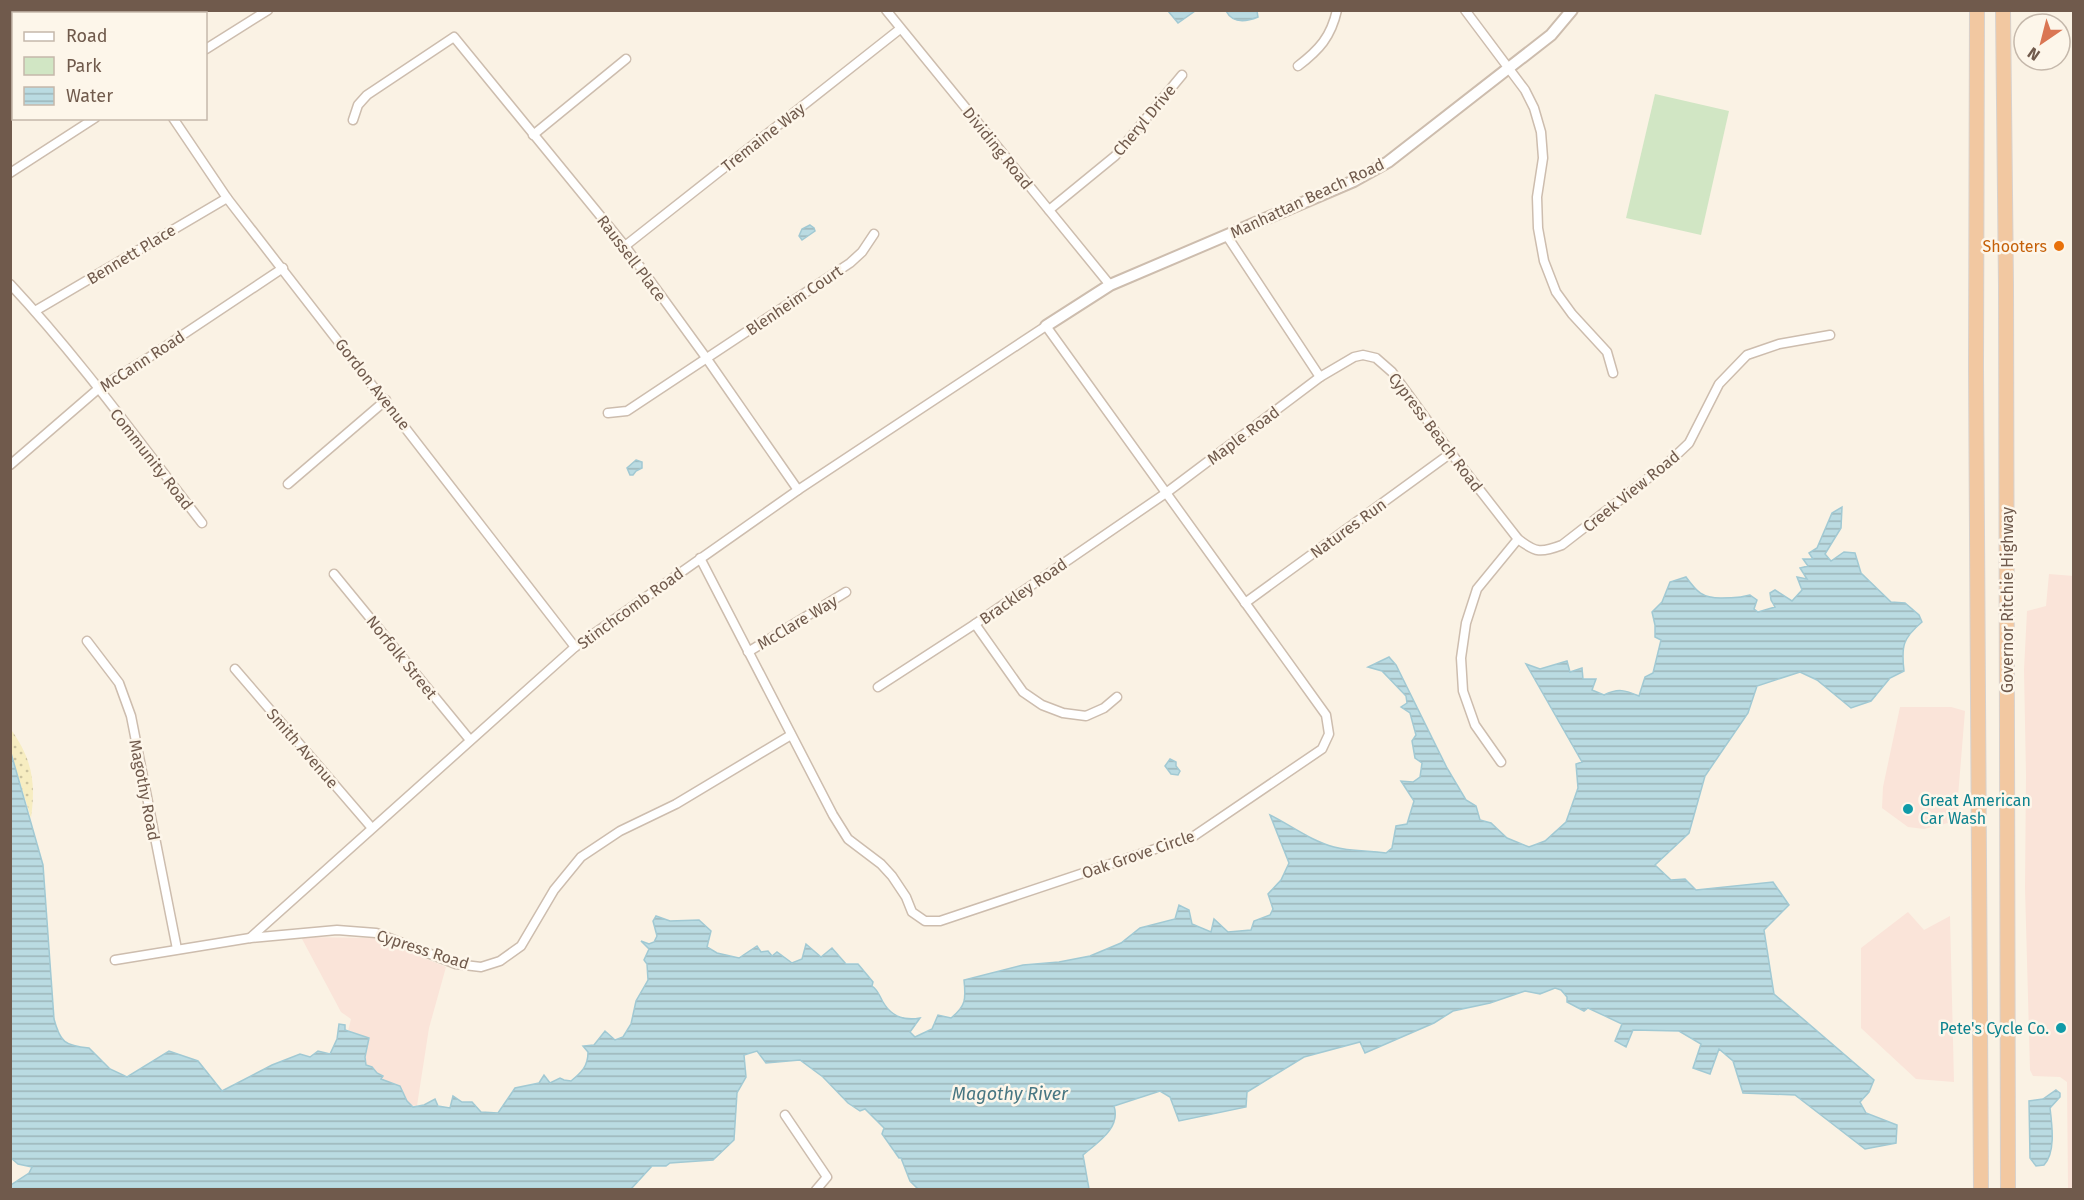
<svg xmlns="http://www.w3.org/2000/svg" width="2084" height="1200" font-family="'Fira Sans',sans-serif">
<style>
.commercial{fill:#fae4d9}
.sand{fill:url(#sand-dots)}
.park{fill:#d1e6c4}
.water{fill:url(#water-rules);stroke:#a1c9d3;stroke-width:1.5}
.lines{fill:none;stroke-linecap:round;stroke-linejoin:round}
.minor-casing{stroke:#cdbdae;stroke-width:11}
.tertiary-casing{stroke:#cdbdae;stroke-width:14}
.trunk-casing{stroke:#d7d1cd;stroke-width:16}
.minor{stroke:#fff;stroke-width:8}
.tertiary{stroke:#fff;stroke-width:10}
.trunk{stroke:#f2c8a1;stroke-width:14}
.food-dot{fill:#e8710a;stroke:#fdf6ea;stroke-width:2}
.culture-dot{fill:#0f9aa8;stroke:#fdf6ea;stroke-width:2}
.labels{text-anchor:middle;stroke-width:5;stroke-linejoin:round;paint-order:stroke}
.street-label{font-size:16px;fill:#705a4c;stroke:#fdf6ea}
.food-label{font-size:16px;fill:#c56008;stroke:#fdf6ea;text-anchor:end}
.culture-label{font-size:16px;fill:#0d838f;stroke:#fdf6ea;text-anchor:start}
.water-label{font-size:18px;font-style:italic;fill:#477682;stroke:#fdf6ea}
</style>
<defs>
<pattern id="sand-dots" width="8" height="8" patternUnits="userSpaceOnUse" patternTransform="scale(1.5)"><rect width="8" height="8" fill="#f7edc1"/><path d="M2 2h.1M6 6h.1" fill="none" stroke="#ccc39f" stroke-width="1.8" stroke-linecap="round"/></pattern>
<pattern id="water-rules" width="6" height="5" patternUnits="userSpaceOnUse" patternTransform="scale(1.5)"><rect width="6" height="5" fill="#badbe2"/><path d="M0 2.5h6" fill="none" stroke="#9cb5b9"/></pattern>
</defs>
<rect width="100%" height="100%" fill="#faf2e4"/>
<!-- commercial -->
<g class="commercial">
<path d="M2049 574 2074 576 2073 1190 2068 1189 2067 1082 2060 1077 2033 1076 2030 1070 2025 888 2026 775 2024 670 2027 611 2046 606Z"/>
<path d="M1900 707H1951L1965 711 1956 821 1924 829 1908 827 1882 808 1883 787Z"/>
<path d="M1908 912 1924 930 1950 916 1954 1082 1916 1079 1861 1028V948Z"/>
<path d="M301 937 375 938 446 967 429 1028 412 1138 317 1156 351 1019 341 1012Z"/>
</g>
<!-- sand -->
<path class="sand" d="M10 728C32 759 36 781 31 818L11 753Z"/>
<!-- park -->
<path class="park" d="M1655 94 1729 111 1701 235 1626 218Z"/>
<!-- water -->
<g class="water">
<path d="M1168 11H1195L1178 23Z"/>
<path d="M1226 11H1257L1258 17C1246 22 1233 24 1226 11Z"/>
<path d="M810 225 814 228 815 231 802 240 799 236 802 229Z"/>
<path d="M636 460 642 462V468L636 471 633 475H630L627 468Z"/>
<path d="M1842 507 1841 528 1825 554 1831 561 1844 552 1855 553 1861 573 1891 602 1905 603 1919 615 1922 622C1903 638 1901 646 1904 671L1890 678 1871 701 1851 708 1817 680 1800 672 1757 686 1748 713 1705 776 1689 833 1655 865 1671 880 1685 879 1696 890 1773 882 1789 905 1764 930 1774 994 1874 1080 1869 1092 1860 1102 1866 1113 1897 1125 1896 1143 1865 1149 1795 1095 1743 1093 1733 1061 1719 1049 1710 1074 1693 1068 1701 1044 1679 1031 1633 1030 1626 1047 1615 1041 1622 1024 1588 1008 1584 1011 1567 1002V997L1561 990 1555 988 1540 994 1525 991 1490 1003 1453 1011 1434 1023 1365 1053 1360 1042 1304 1057 1247 1092 1246 1107 1179 1121 1170 1097 1160 1091 1114 1106C1121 1128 1098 1142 1083 1155L1089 1189H918L910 1181 901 1158H899L882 1134 884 1128 865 1109 860 1111 848 1103 823 1077 800 1060 766 1063 757 1051 744 1055 746 1077 737 1093 734 1140 713 1160 670 1163 666 1166H652L631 1189H11V1185L29 1173 32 1167 18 1164 11 1158V753L43 865 54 1019C60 1042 65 1046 89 1048L110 1069 127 1077 169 1051 198 1061 222 1091 272 1065 300 1054 310 1057 318 1051 330 1054 337 1039 339 1024 345 1025V1030L369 1038 365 1057 366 1065 372 1067 377 1073 383 1076 381 1079 400 1086 407 1101 413 1107 424 1105 435 1099 438 1106 450 1108 453 1096 462 1102H472L481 1112 498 1113 515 1088 539 1083 544 1075 550 1083 560 1078 564 1080 571 1081C582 1072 588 1066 588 1052L583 1046 594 1045 605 1031 615 1040 623 1037 631 1024 636 1001 648 980 647 964 644 960 649 949 641 941 649 944 654 942 657 936 653 921 656 916 670 921 699 920 711 931 707 947 717 953 739 958 757 946 761 952 768 951 772 956 777 952 792 963 802 959 806 944 821 957 832 948 846 964H858L873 982 872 986C878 990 879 995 883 1002 891 1016 904 1021 920 1018L910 1032 915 1037 932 1029 938 1015 951 1018C966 1006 966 999 964 980L1023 965 1059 962 1090 956 1121 943 1140 928 1175 919 1179 905 1189 910 1192 924 1211 932 1214 919 1228 932 1251 930 1254 921 1270 915 1273 909 1268 894 1281 880 1289 863 1270 815C1292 826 1311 841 1334 847 1352 852 1368 850 1386 853L1392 848 1396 826 1407 824 1414 801 1401 781 1413 782 1420 777 1422 763 1415 758 1412 741 1416 735 1410 713 1401 707 1407 703 1406 696 1382 671 1368 667 1389 657 1396 665 1447 768 1466 800 1476 806 1480 820 1491 823 1507 838 1529 847 1545 841 1566 822 1578 788 1576 764 1582 762 1526 664 1540 669 1567 661 1570 672 1582 668 1583 679H1596L1592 690 1604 695C1618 688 1625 690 1639 696L1645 677 1653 673 1661 640 1655 637V625L1652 612 1662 602 1670 582 1686 577C1697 592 1702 598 1721 598 1734 597 1736 599 1750 595L1757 600 1754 609 1758 612 1775 607 1771 600 1770 593 1775 590 1792 601 1802 590 1797 577 1807 579 1800 568 1808 566 1803 559H1813L1809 553 1817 548 1832 513Z"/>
<path d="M1170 759 1176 762V766L1180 771 1178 775 1171 774 1165 766Z"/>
<path d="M2056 1090 2060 1093V1097L2050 1108C2052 1125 2056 1152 2044 1165L2036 1166 2030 1158 2029 1101 2043 1099Z"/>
</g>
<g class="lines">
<!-- minor casing -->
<g class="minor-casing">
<g id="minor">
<path d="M886 10 1110 285"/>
<path d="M1465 10 1525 90 1534 108 1541 132 1543 158 1537 197 1538 228 1544 261 1556 292 1572 314 1607 352 1613 373"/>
<path d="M206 49 268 10"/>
<path d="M1298 66C1319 50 1331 37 1337 10"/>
<path d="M173 118 227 198 575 647"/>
<path d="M353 120 358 105 367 95 454 37 625 246 707 359 798 490"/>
<path d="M533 135 626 59"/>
<path d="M10 173 95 118"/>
<path d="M1049 210 1115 156 1182 75"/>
<path d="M1227 236 1320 377 1354 357 1363 355 1376 358 1392 372 1451 453 1518 539C1536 553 1541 553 1562 545L1669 462 1689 443 1719 384 1747 355 1779 344 1830 335"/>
<path d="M625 246 900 29"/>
<path d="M10 284C80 359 140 443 202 523"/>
<path d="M35 311 227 198"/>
<path d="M608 413 627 411 850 263 862 252 874 234"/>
<path d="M10 465 98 389 148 358 283 268"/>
<path d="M288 484 386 400"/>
<path d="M334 574 470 740"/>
<path d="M1245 603 1451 453"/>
<path d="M975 624 1023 692 1042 705 1063 713 1086 716 1104 708 1117 697"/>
<path d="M87 641 119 683 131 716 177 949"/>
<path d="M748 652 846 592"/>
<path d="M235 669 371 827"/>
<path d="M878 687 975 624 1166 493 1320 377"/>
<path d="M1501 762 1475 725 1463 691 1461 658 1466 623 1477 589 1518 539"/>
<path d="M250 938 575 647 798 490 1046 326 1326 715 1329 734 1322 749 1194 836 940 921H925L912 912 906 897 892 876 881 864 848 839 833 815 700 558"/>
<path d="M115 960 250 938 337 930 376 933 456 964 481 967 500 961 521 946 554 890 581 857 620 831 676 804 791 735"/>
<path d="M785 1115 827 1177 816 1190"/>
</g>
</g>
<!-- tertiary casing -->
<g class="tertiary-casing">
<path id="tertiary" d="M1046 326 1110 285 1354 181 1388 162 1551 35 1572 10"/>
</g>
<!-- trunk casing -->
<g class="trunk-casing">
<g id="trunk">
<path d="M1977 10 1976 368 1981 1190"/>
<path d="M2003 10 2006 285 2008 1190"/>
</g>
</g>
<!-- minor -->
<use href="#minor" class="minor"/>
<!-- tertiary -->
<use href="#tertiary" class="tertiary"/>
<!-- trunk -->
<use href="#trunk" class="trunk"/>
</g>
<!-- markers -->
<circle class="food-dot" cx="2059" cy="246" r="6"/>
<g class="culture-dot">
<circle cx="1908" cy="809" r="6"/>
<circle cx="2061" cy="1028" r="6"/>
</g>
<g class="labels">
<!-- street labels -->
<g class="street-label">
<text transform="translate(1144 120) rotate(-50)" y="6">Cheryl Drive</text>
<text transform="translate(763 137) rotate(-38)" y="6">Tremaine Way</text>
<text transform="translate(998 148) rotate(51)" y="6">Dividing Road</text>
<text transform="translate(1307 198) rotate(-25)" y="6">Manhattan Beach Road</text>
<text transform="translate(131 254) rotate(-31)" y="6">Bennett Place</text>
<text transform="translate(632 258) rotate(53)" y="6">Raussell Place</text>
<text transform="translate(794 300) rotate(-34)" y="6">Blenheim Court</text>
<text transform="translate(142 361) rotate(-33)" y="6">McCann Road</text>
<text transform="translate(373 384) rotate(52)" y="6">Gordon Avenue</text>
<text transform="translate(1436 432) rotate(53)" y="6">Cypress Beach Road</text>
<text transform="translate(1243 435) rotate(-37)" y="6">Maple Road</text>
<text transform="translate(152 459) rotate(52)" y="6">Community Road</text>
<text transform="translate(1631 491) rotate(-39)" y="6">Creek View Road</text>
<text transform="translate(1348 528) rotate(-36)" y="6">Natures Run</text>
<text transform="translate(1023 591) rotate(-35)" y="6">Brackley Road</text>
<text transform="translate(2007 600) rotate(-90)" y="6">Governor Ritchie Highway</text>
<text transform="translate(630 608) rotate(-36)" y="6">Stinchcomb Road</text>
<text transform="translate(797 622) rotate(-31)" y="6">McClare Way</text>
<text transform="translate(402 657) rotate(51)" y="6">Norfolk Street</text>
<text transform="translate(303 748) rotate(49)" y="6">Smith Avenue</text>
<text transform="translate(145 790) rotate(79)" y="6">Magothy Road</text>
<text transform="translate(1138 854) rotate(-19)" y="6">Oak Grove Circle</text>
<text transform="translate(423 949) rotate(18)" y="6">Cypress Road</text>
</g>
<!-- food labels -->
<g class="food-label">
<text x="2047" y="252">Shooters</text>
</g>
<!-- culture labels -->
<g class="culture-label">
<text x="1920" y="806">Great American<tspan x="1920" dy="18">Car Wash</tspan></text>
<text x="2049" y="1034" text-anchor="end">Pete's Cycle Co.</text>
</g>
<!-- water labels -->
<g class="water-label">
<text x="1010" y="1100">Magothy River</text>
</g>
</g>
<!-- border -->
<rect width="2084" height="1200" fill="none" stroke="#705a4c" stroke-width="24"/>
<!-- legend -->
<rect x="12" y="12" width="195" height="108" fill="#fdf6ea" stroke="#c5b8ab" stroke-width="1.5"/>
<rect x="24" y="32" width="30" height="9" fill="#ffffff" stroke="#c5b8ab" stroke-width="1.5"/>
<text x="66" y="42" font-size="18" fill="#705a4c">Road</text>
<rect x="24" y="57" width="30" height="18" fill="#d1e6c4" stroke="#c5b8ab" stroke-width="1.5"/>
<text x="66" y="72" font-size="18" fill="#705a4c">Park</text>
<rect x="24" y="87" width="30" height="18" fill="url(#water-rules)" stroke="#c5b8ab" stroke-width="1.5"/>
<text x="66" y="102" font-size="18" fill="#705a4c">Water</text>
<!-- north arrow -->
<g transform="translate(2042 42) rotate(215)"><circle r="28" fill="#fdf6ea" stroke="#c5b8ab" stroke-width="1.5"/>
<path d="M0-4.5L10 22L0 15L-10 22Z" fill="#da7653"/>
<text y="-9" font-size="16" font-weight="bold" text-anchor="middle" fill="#705a4c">N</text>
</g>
</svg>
